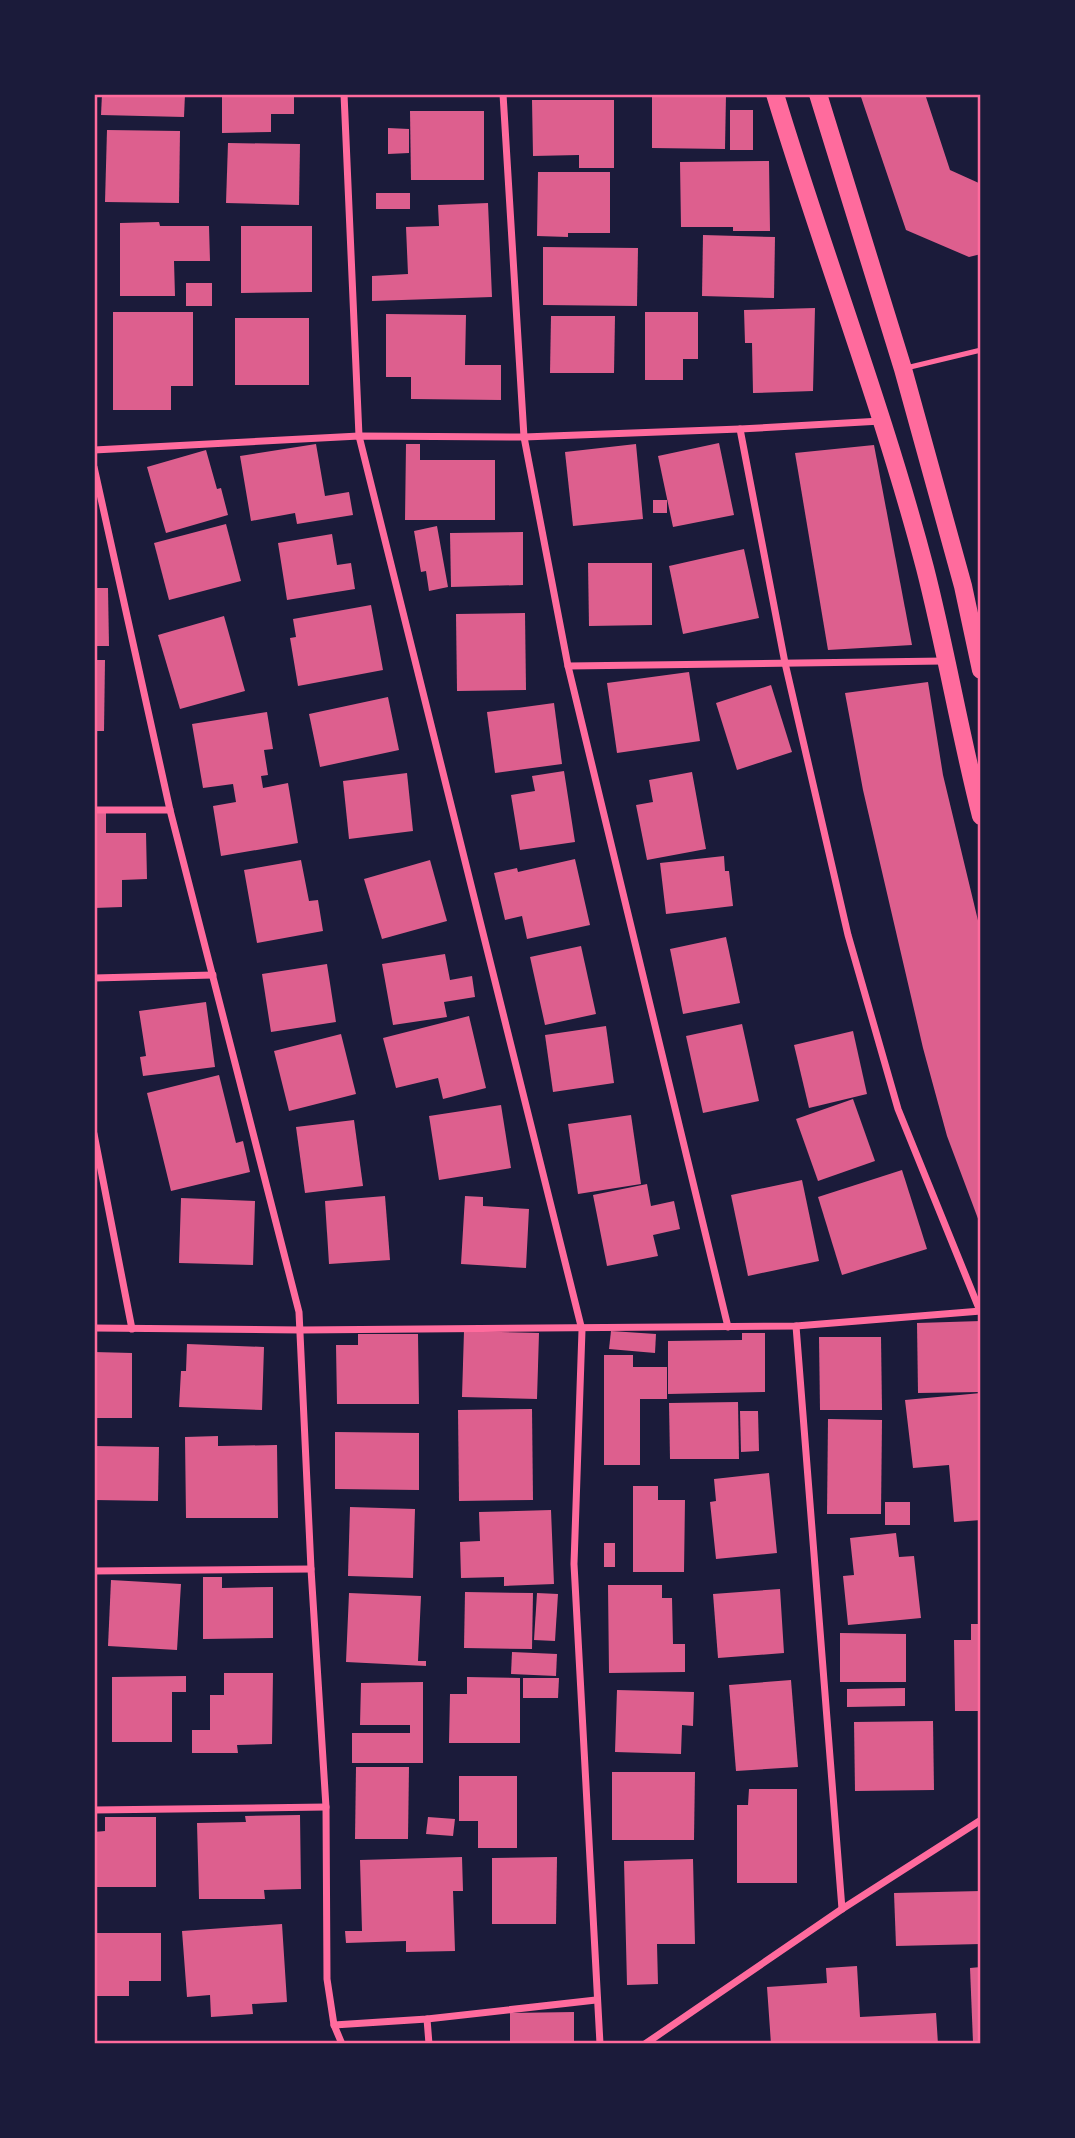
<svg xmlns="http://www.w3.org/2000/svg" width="1075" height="2138" font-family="Montserrat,sans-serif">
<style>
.building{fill:#dd5f8e}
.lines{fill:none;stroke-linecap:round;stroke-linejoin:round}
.service{stroke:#ff6b9d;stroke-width:5}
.minor{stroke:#ff6b9d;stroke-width:7}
.primary{stroke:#ff6b9d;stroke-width:18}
.neatline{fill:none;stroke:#ff6b9d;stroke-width:2.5}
</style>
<rect width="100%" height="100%" fill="#1b1b3a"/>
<!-- building -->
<g class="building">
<path d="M102 94H185L184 117 101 115Z"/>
<path d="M222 94H294V114H271V132L222 133Z"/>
<path d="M652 94H726L725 149 652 148Z"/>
<path d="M860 94H925L950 170 981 184V254L969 257 906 230Z"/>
<path d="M532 100H614V168H579V155L533 156Z"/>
<rect x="730" y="110" width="23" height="40"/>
<path d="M410 111H484V180H411Z"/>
<path d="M388 128 409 129V153L388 154Z"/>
<path d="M107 130 180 131 179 203 105 202Z"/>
<path d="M228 143 300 144 299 205 226 203Z"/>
<path d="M769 161 770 231H733V227H681L680 162Z"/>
<path d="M538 172H610V233H568V237L537 236Z"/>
<rect x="376" y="193" width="34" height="16"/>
<path d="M488 203 492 297 372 301V276L408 274 406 227 439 226 438 205Z"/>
<path d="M159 222 160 226H209L210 261H174L175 296H120V223Z"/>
<path d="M241 226H312V292L241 293Z"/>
<path d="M703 235 775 237 774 298 702 296Z"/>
<path d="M543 247 638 248 637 306 543 305Z"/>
<rect x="186" y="283" width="26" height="23"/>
<path d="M815 308 813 391 753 393 752 343H745L744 310Z"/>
<path d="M113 312H193V386H171V410H113Z"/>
<path d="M645 312H698V359H683V380H645Z"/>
<path d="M386 314 466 315 465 365H501V400L411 399V377H386Z"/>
<path d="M551 316H615L614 373H550Z"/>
<rect x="235" y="318" width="74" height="67"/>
<path d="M719 443 734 515 673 527 658 456Z"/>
<path d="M316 444 325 496 349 492 353 515 297 524 295 513 251 521 240 456Z"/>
<path d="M406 444H420V460H495V520H405Z"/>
<path d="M636 444 643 519 573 526 565 452Z"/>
<path d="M874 445 912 645 828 650 795 453Z"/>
<path d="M206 450 217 489 221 488 228 515 166 533 147 467Z"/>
<rect x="653" y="500" width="14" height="13"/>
<path d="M226 524 241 581 169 600 154 543Z"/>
<path d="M437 526 448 587 429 591 426 571 421 572 414 531Z"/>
<path d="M523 532V585L451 587 450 533Z"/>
<path d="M332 534 337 565 351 563 355 589 287 600 278 543Z"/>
<path d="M744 549 759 618 683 634 669 566Z"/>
<path d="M588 563H652V625L589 626Z"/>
<path d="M94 588H108L109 646H94Z"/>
<path d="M371 605 383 670 298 686 290 638 296 637 293 619Z"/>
<path d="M525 613 526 690 457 691 456 614Z"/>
<path d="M224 616 245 691 180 709 158 635Z"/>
<path d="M94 660H105L104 731H94Z"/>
<path d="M689 672 700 741 617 753 607 683Z"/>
<path d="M928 682 943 775 981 933 980 1224 947 1136 923 1048 863 790 845 693Z"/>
<path d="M771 685 792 752 737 770 716 703Z"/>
<path d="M388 697 399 750 320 767 309 714Z"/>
<path d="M554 703 562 764 495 773 487 712Z"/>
<path d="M267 712 273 749 264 750 268 775 261 776 263 788 288 783 298 843 221 856 213 806 236 802 233 784 203 788 192 724Z"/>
<path d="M564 771 575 842 520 850 511 795 535 791 532 776Z"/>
<path d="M692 772 706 849 647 860 636 805 653 802 649 780Z"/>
<path d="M407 773 413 831 349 839 343 781Z"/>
<path d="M94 810H106V833H146L147 879 122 880V907L94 908Z"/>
<path d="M724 856 725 871H729L733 906 666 914 660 863Z"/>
<path d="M575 859 590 925 527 939 522 916 505 920 494 873 517 868 518 872Z"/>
<path d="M301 860 309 901 318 900 323 931 257 943 244 870Z"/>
<path d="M430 860 447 921 382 939 364 879Z"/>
<path d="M726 937 740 1003 683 1014 670 949Z"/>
<path d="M581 946 596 1014 545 1025 530 957Z"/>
<path d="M445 954 450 980 472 976 475 997 444 1002 447 1017 393 1025 382 964Z"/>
<path d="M327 964 336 1022 271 1032 262 974Z"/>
<path d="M206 1002 215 1067 143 1076 140 1057 146 1056 139 1011Z"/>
<path d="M469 1016 486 1088 443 1099 438 1078 396 1088 383 1038Z"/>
<path d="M742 1024 759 1101 703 1113 686 1036Z"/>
<path d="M606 1026 614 1083 553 1092 545 1035Z"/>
<path d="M853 1031 867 1094 809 1108 794 1045Z"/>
<path d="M341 1034 356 1094 289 1111 274 1051Z"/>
<path d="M219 1075 236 1143 243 1141 250 1172 171 1191 147 1093Z"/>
<path d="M853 1099 875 1161 818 1181 796 1119Z"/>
<path d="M501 1105 511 1168 439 1180 429 1116Z"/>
<path d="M631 1115 641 1184 578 1194 568 1124Z"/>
<path d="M354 1120 363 1186 305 1193 296 1127Z"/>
<path d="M902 1170 927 1249 842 1275 818 1197Z"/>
<path d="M802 1180 819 1261 748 1276 731 1195Z"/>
<path d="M647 1184 651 1206 674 1201 680 1229 653 1235 658 1256 607 1266 593 1195Z"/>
<path d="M385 1196 390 1260 329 1264 325 1201Z"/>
<path d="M465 1196 483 1197V1206L529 1209 526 1268 461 1264Z"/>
<path d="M181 1198 255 1201 253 1265 179 1263Z"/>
<path d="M981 1321V1392L918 1393 917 1323Z"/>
<path d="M464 1331 539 1333 537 1399 462 1397Z"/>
<path d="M611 1331 656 1334 655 1353 609 1349Z"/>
<path d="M742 1333H765V1392L668 1394V1341L742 1340Z"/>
<path d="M358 1334H418L419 1404H337L336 1345H358Z"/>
<path d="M819 1337H881L882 1410H820Z"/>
<path d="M187 1344 264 1347 262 1410 179 1407 181 1371H186Z"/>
<path d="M94 1352 132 1353V1418H94Z"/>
<path d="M604 1355H633V1367H667V1399H640V1465H604Z"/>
<path d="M981 1393V1520L954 1522 949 1465 913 1468 905 1400Z"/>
<path d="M738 1402 739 1459H670L669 1403Z"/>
<path d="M532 1409 533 1500 459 1501 458 1410Z"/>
<path d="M740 1411H758L759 1451 741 1452Z"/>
<path d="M828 1419 882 1420 881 1514H827Z"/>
<path d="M335 1432 419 1433V1490L335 1489Z"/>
<path d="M218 1436V1446L277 1445 278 1518H186L185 1437Z"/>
<path d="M94 1446 159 1447 158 1501 94 1500Z"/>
<path d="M769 1473 777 1553 716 1559 710 1502 716 1501 714 1479Z"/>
<path d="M633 1486H658V1500H685L684 1572H633Z"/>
<rect x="885" y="1502" width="25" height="23"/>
<path d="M350 1507 415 1509 413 1578 348 1576Z"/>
<path d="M551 1510 554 1584 504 1586V1577L461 1578 460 1542 480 1541 479 1512Z"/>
<path d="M896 1533 899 1557 914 1556 921 1618 848 1625 843 1576 854 1575 850 1538Z"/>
<rect x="604" y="1543" width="11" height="24"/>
<path d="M203 1577H222V1588L273 1587V1638L203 1639Z"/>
<path d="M111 1580 181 1584 177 1650 108 1646Z"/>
<path d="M608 1585H662V1598H672L673 1644H685V1672L609 1673Z"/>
<path d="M780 1589 784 1653 718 1658 713 1594Z"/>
<path d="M465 1592 533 1593 532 1649 464 1648Z"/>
<path d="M349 1593 421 1596 418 1661H426V1666L346 1662Z"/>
<path d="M537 1593 558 1594 555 1641 534 1640Z"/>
<path d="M971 1624H981V1711H955L954 1640H971Z"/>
<path d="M840 1633 906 1634V1682H840Z"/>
<path d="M512 1652 557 1654 556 1676 511 1674Z"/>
<path d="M224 1673H273L272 1744 237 1745 238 1753H192V1730H210V1695H224Z"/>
<path d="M186 1676V1692H172V1742H112V1677Z"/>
<path d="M467 1677 520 1678V1743H449L450 1694H467Z"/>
<path d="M523 1678H559L558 1698H523Z"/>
<path d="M791 1680 798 1767 736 1771 729 1685Z"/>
<path d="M423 1682V1763H352V1733H410V1725H360L361 1683Z"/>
<path d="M905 1688V1706L847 1707V1689Z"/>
<path d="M617 1690 694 1692 693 1726 682 1725 681 1754 615 1752Z"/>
<path d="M933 1721 934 1790 855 1791 854 1722Z"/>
<path d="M356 1767H409L408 1839H355Z"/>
<path d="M612 1772H695L694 1840H612Z"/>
<path d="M459 1776H517V1848H478V1821H459Z"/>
<path d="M749 1789H797V1883H737V1805H748Z"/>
<path d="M300 1815 301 1889 264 1890 265 1899H199L197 1823 246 1822 245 1816Z"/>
<path d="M105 1817H156V1887H94V1832L105 1831Z"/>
<path d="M428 1817 455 1819 453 1836 426 1834Z"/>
<path d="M462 1857 463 1891H453L455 1951 406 1952V1941L346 1943 345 1931H362L360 1860Z"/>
<path d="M557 1857 556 1924H492V1858Z"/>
<path d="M693 1859 695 1944H657L658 1984 627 1985 624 1861Z"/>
<path d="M981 1891V1944L896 1946 894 1893Z"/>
<path d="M282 1924 287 2002 252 2004 253 2014 211 2017 210 1995 187 1997 182 1931Z"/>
<path d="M94 1933H161V1981H129V1996H94Z"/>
<path d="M857 1966 860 2017 936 2013 938 2044H771L767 1987 827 1983 826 1968Z"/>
<path d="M981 1967V2042H973L970 1968Z"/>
<path d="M574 2012V2044H510V2013Z"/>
</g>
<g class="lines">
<!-- service -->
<path class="service" d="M906 368 981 350"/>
<!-- minor -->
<g class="minor">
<path d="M344 94 359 436 582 1330 574 1564 600 2044"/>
<path d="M503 94 524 437 568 666 728 1327"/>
<path d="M740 429 785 663 848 935 898 1109 980 1311"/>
<path d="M94 450 359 436 524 437 740 429 881 421"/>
<path d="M94 467 170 810 299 1312 311 1569 326 1807 327 1979 334 2025 342 2044"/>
<path d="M568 666 944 661"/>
<path d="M94 810H170"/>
<path d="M94 978 213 975"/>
<path d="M94 1134 132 1329"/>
<path d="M796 1326 842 1909"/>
<path d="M94 1328 301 1330 796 1326 981 1311"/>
<path d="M94 1571 311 1569"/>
<path d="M94 1810 326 1807"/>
<path d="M427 2019 429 2044"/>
<path d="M334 2025 427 2019 596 2000"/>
<path d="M645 2044 842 1909 981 1820"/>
</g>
<!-- primary -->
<g class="primary">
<path d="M775 94C823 253 883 408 925 568 946 650 960 734 981 816"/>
<path d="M818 94 903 369 963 586 981 670"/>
</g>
</g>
<!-- border -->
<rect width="1075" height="2138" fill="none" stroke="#1b1b3a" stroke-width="192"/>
<rect x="96" y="96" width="883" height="1946" class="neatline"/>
</svg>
